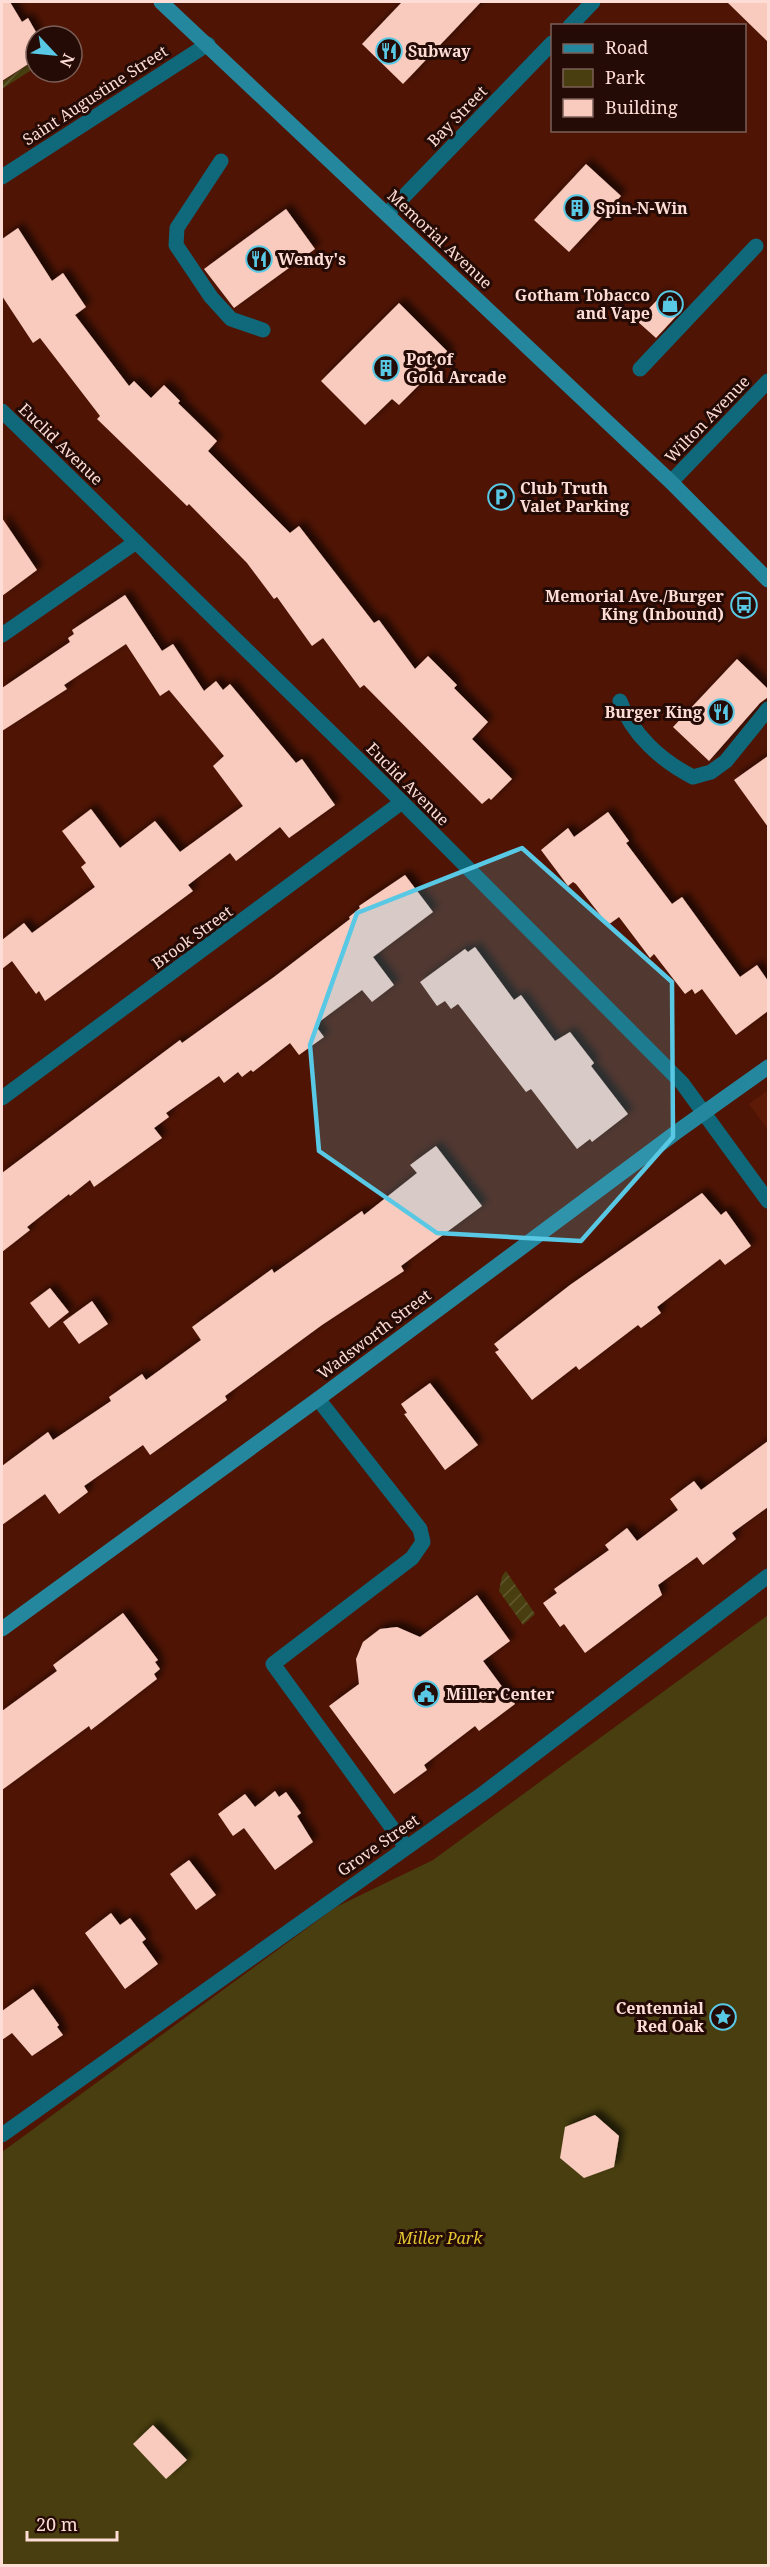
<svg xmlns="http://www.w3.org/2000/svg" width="770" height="2567" font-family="'Noto Serif',serif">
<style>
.built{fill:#5d1a06}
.park{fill:#483e0f}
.garden{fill:url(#garden-furrows)}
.building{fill:#f8cbbe;filter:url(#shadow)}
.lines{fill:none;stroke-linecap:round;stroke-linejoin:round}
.lane{stroke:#0f697b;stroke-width:15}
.street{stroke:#0f697b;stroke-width:15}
.secondary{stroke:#25879d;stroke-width:15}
.marked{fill:#58c8e4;fill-opacity:0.2;stroke:#58c8e4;stroke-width:4.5;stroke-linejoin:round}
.labels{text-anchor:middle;stroke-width:6;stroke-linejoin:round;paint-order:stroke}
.poi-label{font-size:16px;font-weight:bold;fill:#fdddd5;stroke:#250b05;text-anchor:start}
.street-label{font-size:16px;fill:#fdddd5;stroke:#250b05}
.park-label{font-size:16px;font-style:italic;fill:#e4c532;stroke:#250b05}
</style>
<defs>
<pattern id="garden-furrows" width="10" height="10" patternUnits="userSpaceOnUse" patternTransform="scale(1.5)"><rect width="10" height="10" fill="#483e0f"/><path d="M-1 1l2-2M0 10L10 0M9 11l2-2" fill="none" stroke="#635931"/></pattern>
<filter id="shadow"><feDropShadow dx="5.5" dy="-5.5" stdDeviation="3" flood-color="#0009"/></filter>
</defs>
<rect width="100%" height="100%" fill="#4f1404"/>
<!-- built -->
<path class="built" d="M768 1090V1130L749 1104Z"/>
<!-- park -->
<path class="park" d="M768 1615V2565H2V2152L336 1907 433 1860Z"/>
<!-- garden -->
<g class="garden">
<path d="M36 59V67L2 89V82Z"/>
<path d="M506 1571 535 1614 523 1625 499 1591 502 1576Z"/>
</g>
<!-- building -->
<g class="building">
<path d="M2 2H10L22 22 28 18 36 32V59L2 81Z"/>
<path d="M402 2H481L403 84 362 44Z"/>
<path d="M727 2H768V42Z"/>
<path d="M586 164 621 196 569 252 534 220Z"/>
<path d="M286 209 315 249 234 308 204 269Z"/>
<path d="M18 228 52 281 63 273 86 307 75 315 129 386 134 381 151 398 164 385 180 401 178 403 217 441 208 451 290 533 299 526 374 623 379 620 415 669 428 656 457 685 454 688 488 722 472 739 512 779 491 800 489 798 482 804 364 685 360 688 323 638 312 646 277 597 274 599 247 563 189 504 187 506 97 419 100 416 40 338 33 343 2 296V239Z"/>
<path d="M663 294 682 310 656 338 637 321Z"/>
<path d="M399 303 450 354 399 405 392 399 365 425 321 381Z"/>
<path d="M2 518 37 570 2 596Z"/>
<path d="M125 595 162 651 173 644 204 691 216 681 223 690 230 684 296 763 302 759 335 805 289 838 280 827 236 861 230 853 188 885 193 891 45 1001 39 991 36 994 12 961 2 969V940L24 923 32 933 95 887 81 867 86 863 62 831 91 809 120 848 155 821 180 852 243 806 213 766 224 756 169 690 160 696 126 644 64 685 67 689 2 731V688L70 642 68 638 74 634 72 630Z"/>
<path d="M737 659 768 689V697L760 703 709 761 673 727Z"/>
<path d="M768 756V827L734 780Z"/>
<path d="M608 812 629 841 626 843 672 904 682 897 740 977 757 965 768 981V1011L736 1035 702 989 695 994 692 989 685 994 654 954 650 958 619 917 608 925 576 884 573 882 568 886 541 850 568 828 574 837Z"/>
<path d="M405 875 433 912 373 957 394 985 372 1002 362 990 315 1025 324 1037 299 1055 290 1043 253 1072 251 1070 242 1077 238 1072 224 1083 219 1076 166 1113 169 1117 154 1128 162 1138 94 1187 90 1180 70 1196 69 1194 27 1227 30 1230 2 1252V1173L180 1040 182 1043 274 977 350 919 349 917 360 908 359 906Z"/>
<path d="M475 947 514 1000 521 995 555 1041 570 1032 594 1063 591 1066 628 1114 592 1142 590 1139 577 1149 531 1089 526 1092 458 1004 451 1009 445 1001 437 1006 420 982 465 949 468 952Z"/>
<path d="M436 1146 482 1206 401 1266 404 1271 322 1325 225 1396 227 1400 150 1455 143 1445 84 1486 88 1492 59 1514 45 1494 2 1525V1466L48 1432 53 1440 111 1401 109 1397 142 1374 146 1380 201 1340 192 1327 272 1269 274 1273 362 1211 364 1215 417 1173 410 1165Z"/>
<path d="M702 1193 721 1215 726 1211 751 1246 725 1265 720 1259 657 1307 661 1313 641 1328 638 1325 579 1370 576 1366 532 1400 495 1352 499 1350 494 1344 570 1285Z"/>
<path d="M50 1288 69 1312 49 1328 30 1303Z"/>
<path d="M92 1301 108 1324 79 1344 63 1322Z"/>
<path d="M430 1383 478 1445 445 1470 404 1414 407 1413 401 1404Z"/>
<path d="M768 1441V1507L732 1533 736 1539 703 1565 697 1557 658 1585 662 1595 585 1653 564 1624 560 1627 543 1603 557 1593 554 1589 609 1550 605 1545 627 1528 637 1541 678 1510 670 1499 694 1481 701 1490Z"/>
<path d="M477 1595 510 1641 483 1661 515 1704 479 1731 475 1726 424 1765 427 1770 394 1794 329 1706 359 1684 356 1659 363 1642 380 1629 397 1627 420 1637Z"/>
<path d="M123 1613 158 1660 155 1662 160 1669 154 1674 157 1679 91 1730 89 1726 2 1790V1711L57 1671 53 1665Z"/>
<path d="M275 1791 279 1797 286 1792 301 1813 297 1816 313 1842 275 1870 244 1828 233 1836 218 1814 245 1794 255 1807Z"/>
<path d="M189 1860 216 1895 196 1910 170 1874Z"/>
<path d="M111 1913 120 1925 130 1918 146 1939 142 1942 158 1964 125 1989 85 1933Z"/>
<path d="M33 1989 59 2025 57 2027 63 2035 32 2056 12 2033 2 2040V2011Z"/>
<path d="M595 2115 619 2136 614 2167 584 2178 560 2158 565 2127Z"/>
<path d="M153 2425 187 2460 166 2479 133 2444Z"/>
</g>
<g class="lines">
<!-- lane -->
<g class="lane">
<path d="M221 161 177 228 176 245 211 297 231 319 263 330"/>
<path d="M640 369 756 246"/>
<path d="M620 701C632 735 662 761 693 777L711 772 726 761 768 709"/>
<path d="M318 1399 420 1529 423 1542 412 1558 273 1664 406 1847"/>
</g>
<!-- street -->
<g class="street">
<path d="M570 26 593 2"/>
<path d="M2 177 208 44"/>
<path d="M387 214 552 43"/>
<path d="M2 411 402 802 682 1083 768 1201"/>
<path d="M671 482 768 381"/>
<path d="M2 635 136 542"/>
<path d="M2 1098 402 802"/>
<path d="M2 2135 485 1792 768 1576"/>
</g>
<!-- secondary -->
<g class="secondary">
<path d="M161 2 671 482 768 580"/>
<path d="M2 1629 318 1399 678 1131 768 1067"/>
</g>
</g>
<!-- marked area -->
<path class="marked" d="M522 848 672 982 673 1137 581 1241 437 1233 319 1151 310 1045 357 913Z"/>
<!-- icons -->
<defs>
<g id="restaurant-ring" transform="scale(1.35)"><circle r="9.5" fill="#250b05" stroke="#58c8e4" stroke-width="1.5"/><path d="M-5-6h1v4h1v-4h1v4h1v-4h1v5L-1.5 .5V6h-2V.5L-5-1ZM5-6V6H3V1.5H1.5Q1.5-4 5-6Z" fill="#58c8e4"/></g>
<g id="building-ring" transform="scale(1.35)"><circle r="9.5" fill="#250b05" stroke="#58c8e4" stroke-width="1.5"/><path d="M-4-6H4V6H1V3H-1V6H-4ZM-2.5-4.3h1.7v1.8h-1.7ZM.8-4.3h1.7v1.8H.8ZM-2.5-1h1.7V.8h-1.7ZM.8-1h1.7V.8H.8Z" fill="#58c8e4"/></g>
<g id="shop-ring" transform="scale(1.35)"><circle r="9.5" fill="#250b05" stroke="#58c8e4" stroke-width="1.5"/><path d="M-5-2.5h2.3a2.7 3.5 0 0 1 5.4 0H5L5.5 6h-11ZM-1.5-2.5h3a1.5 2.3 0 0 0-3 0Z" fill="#58c8e4"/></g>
<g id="parking-ring" transform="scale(1.35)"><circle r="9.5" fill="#250b05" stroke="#58c8e4" stroke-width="1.5"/><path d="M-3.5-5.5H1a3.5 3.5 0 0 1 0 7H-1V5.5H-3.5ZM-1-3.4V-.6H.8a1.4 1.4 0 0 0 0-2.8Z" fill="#58c8e4"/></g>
<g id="bus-ring" transform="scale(1.35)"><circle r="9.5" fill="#250b05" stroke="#58c8e4" stroke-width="1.5"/><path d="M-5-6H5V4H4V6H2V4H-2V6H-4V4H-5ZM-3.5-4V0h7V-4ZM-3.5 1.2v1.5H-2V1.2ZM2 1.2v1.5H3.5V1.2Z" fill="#58c8e4"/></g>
<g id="civic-ring" transform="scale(1.35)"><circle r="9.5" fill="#250b05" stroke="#58c8e4" stroke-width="1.5"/><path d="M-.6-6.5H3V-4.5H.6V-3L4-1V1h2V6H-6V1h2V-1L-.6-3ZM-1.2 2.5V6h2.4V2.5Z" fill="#58c8e4"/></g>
<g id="sight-ring" transform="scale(1.35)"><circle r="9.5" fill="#250b05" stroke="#58c8e4" stroke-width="1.5"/><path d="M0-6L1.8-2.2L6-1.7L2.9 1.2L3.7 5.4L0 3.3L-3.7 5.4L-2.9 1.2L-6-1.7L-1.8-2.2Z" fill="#58c8e4"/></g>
</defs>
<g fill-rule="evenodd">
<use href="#restaurant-ring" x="389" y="51"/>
<use href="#building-ring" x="577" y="208"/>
<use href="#restaurant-ring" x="259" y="259"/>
<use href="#shop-ring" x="670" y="304"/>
<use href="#building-ring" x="386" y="368"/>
<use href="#parking-ring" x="501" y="497"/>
<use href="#bus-ring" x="744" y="605"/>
<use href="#restaurant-ring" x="721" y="712"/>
<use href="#civic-ring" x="426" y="1694"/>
<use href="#sight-ring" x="723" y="2017"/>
</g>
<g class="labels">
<!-- poi labels -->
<g class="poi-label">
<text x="408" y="57">Subway</text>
<text x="596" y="214">Spin-N-Win</text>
<text x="278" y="265">Wendy's</text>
<text x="650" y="301" text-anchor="end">Gotham Tobacco<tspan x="650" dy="18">and Vape</tspan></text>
<text x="406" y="365">Pot of<tspan x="406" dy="18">Gold Arcade</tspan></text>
<text x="520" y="494">Club Truth<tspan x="520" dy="18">Valet Parking</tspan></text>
<text x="724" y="602" text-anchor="end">Memorial Ave./Burger<tspan x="724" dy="18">King (Inbound)</tspan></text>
<text x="702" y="718" text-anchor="end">Burger King</text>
<text x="446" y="1700">Miller Center</text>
<text x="704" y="2014" text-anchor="end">Centennial<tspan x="704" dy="18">Red Oak</tspan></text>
</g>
<!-- street labels -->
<g class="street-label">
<text transform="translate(95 95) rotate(-33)" y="6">Saint Augustine Street</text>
<text transform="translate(457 116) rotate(-46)" y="6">Bay Street</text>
<text transform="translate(440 239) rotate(43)" y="6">Memorial Avenue</text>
<text transform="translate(707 419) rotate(-46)" y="6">Wilton Avenue</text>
<text transform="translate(61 444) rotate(44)" y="6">Euclid Avenue</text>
<text transform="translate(408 784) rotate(45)" y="6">Euclid Avenue</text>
<text transform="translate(192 937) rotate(-36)" y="6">Brook Street</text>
<text transform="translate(374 1334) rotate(-37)" y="6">Wadsworth Street</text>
<text transform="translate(378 1845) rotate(-35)" y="6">Grove Street</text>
</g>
<!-- park labels -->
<g class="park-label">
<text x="440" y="2244">Miller Park</text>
</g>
</g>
<!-- border -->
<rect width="770" height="2567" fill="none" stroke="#fdddd5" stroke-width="6"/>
<!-- legend -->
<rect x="551" y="24" width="195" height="108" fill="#250b05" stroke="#7b5f58" stroke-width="1.5"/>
<rect x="563" y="44" width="30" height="9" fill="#25879d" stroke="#7b5f58" stroke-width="1.5"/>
<text x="605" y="54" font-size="18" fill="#fdddd5">Road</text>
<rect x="563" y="69" width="30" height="18" fill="#483e0f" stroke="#7b5f58" stroke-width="1.5"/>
<text x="605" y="84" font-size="18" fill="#fdddd5">Park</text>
<rect x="563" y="99" width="30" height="18" fill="#f8cbbe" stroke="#7b5f58" stroke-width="1.5"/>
<text x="605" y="114" font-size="18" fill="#fdddd5">Building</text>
<!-- north arrow -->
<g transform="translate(54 54) rotate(116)"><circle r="28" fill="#250b05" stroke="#7b5f58" stroke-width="1.5"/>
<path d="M0-4.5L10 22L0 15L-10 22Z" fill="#58c8e4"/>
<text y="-9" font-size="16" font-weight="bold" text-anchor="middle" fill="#fdddd5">N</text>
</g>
<!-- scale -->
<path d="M27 2531v9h90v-9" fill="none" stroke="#fdddd5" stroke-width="3"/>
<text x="36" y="2531" font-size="18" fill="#fdddd5" stroke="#250b05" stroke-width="4.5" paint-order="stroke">20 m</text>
</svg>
